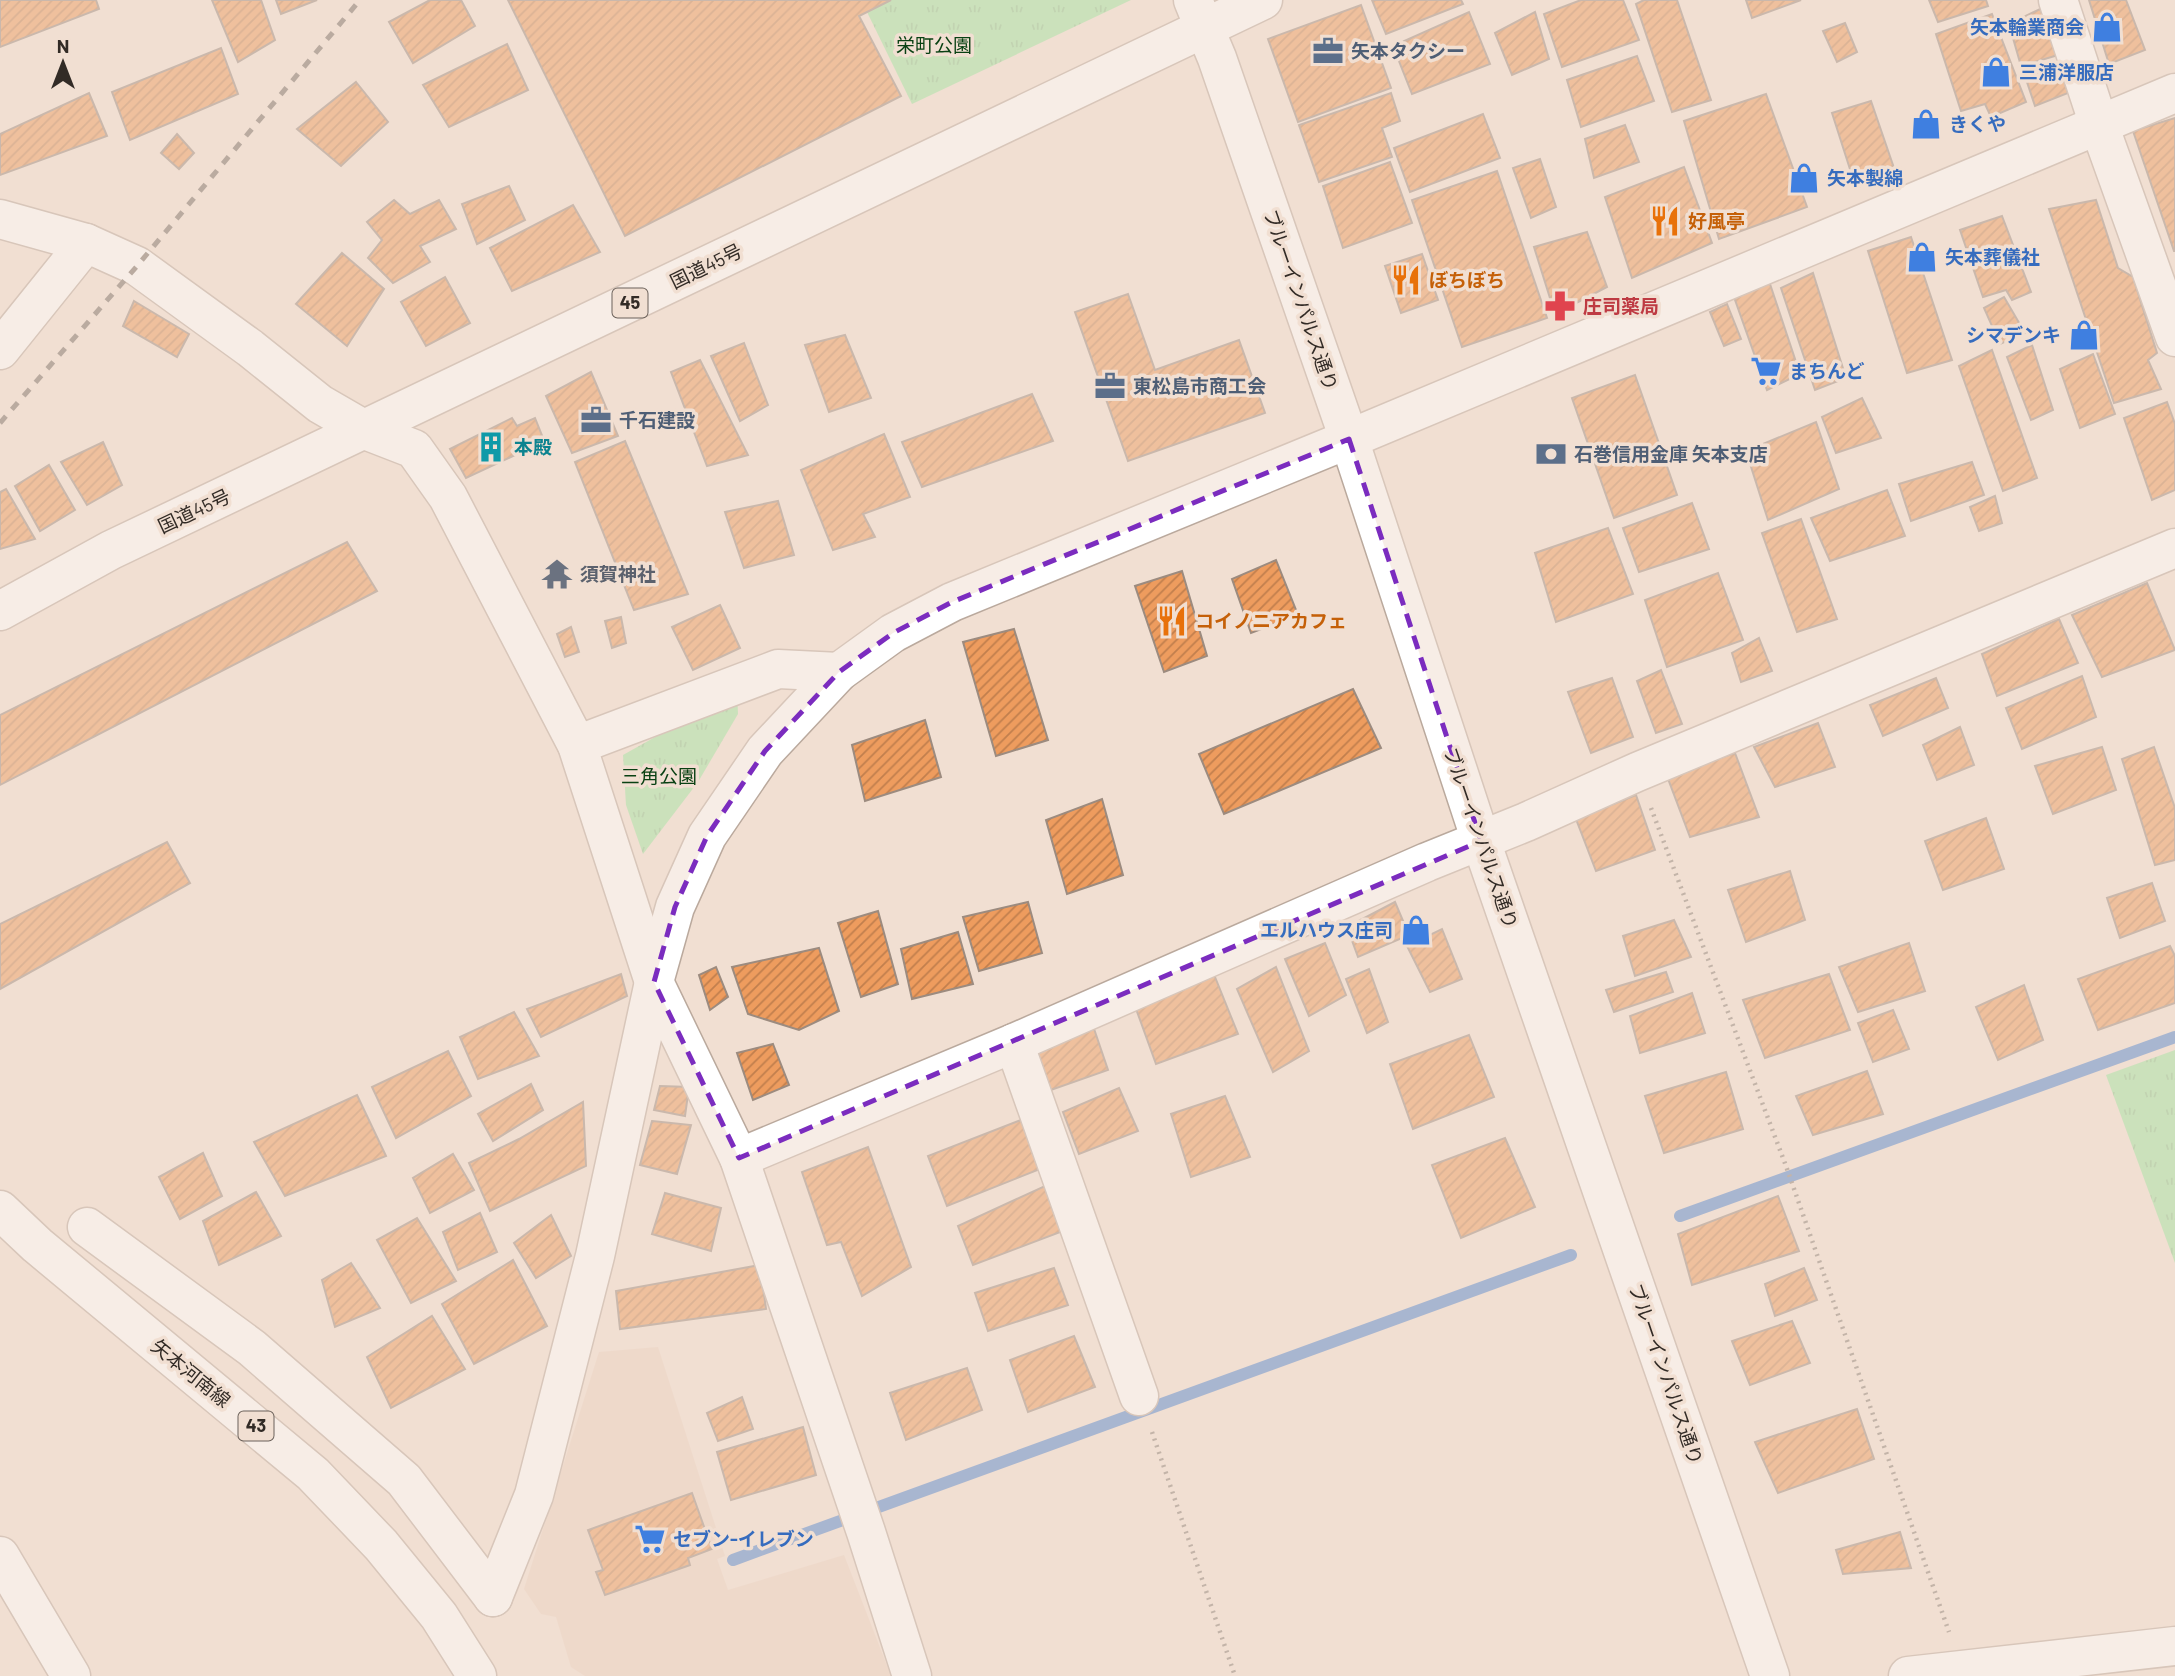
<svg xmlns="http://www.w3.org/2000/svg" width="2175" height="1676" font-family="Barlow,'Noto Sans JP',sans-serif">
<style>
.built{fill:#ecd3c2}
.grass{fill:url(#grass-tufts)}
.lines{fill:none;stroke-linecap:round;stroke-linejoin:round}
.stream{stroke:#5185ce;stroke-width:12}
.building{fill:url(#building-hatch);stroke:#9c8b7f;stroke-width:2}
.minor-casing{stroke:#baa99d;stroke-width:41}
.major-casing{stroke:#baa99d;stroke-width:41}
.highway-casing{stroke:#baa99d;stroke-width:41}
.path{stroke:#8c8077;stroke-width:4.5;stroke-dasharray:2 5;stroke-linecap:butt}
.minor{stroke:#fff;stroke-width:38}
.major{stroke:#fff;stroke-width:38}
.highway{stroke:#fff;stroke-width:38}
.rail{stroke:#786d65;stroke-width:5;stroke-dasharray:9 9;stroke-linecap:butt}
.marked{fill:none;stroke:#7b2cbf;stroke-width:5;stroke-dasharray:14 9;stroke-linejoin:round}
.labels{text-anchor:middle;stroke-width:7;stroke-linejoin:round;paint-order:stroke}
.shield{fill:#f1dfd2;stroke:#6b615a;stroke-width:2}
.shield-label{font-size:18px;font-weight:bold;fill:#322b26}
.shop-label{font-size:19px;font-weight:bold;fill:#366cbe;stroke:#f1dfd2;text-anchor:start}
.park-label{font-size:19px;fill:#094113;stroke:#f1dfd2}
.service-label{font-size:19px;font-weight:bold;fill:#4e5e75;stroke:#f1dfd2;text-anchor:start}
.food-label{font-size:19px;font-weight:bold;fill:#c56008;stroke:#f1dfd2;text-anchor:start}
.street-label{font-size:19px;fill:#322b26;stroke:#f1dfd2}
.health-label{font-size:19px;font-weight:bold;fill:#be3a42;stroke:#f1dfd2;text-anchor:start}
.culture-label{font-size:19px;font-weight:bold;fill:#0d838f;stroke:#f1dfd2;text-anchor:start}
.worship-label{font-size:19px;font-weight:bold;fill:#5b616d;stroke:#f1dfd2;text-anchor:start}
</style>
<defs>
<pattern id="grass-tufts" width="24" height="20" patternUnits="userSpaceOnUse" patternTransform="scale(1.75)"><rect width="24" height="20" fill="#9ee5a1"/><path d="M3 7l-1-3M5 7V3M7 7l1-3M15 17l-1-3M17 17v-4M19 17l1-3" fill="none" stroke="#89c58a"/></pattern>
<pattern id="building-hatch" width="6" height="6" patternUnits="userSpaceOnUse" patternTransform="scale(1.75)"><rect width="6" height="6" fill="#ee9c5e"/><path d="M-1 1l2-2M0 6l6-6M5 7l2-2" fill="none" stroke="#c17f4d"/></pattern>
</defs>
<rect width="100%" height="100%" fill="#f1dfd2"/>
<!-- built -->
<path class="built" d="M658 1347 725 1556 717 1559 728 1590 844 1555 891 1676H585L571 1667 556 1617 541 1614 524 1589 599 1352Z"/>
<!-- grass -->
<g class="grass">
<path d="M891 0H1131L912 104 867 12Z"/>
<path d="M737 691 738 714 698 782 643 854 626 805 623 755Z"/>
<path d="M2175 1050V1263L2106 1075Z"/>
</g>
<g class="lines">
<!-- stream -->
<g class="stream">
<path d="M1680 1216 2175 1037"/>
<path d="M733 1560 1571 1255"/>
</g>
</g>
<!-- building -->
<g class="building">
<path d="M0 0H96L99 9 0 47Z"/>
<path d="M212 0H261L275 40 238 62Z"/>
<path d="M276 0H317L281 14Z"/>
<path d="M430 0H461L475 26 413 63 389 22Z"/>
<path d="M508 0H891L859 16 901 96 625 236Z"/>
<path d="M1372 0H1461L1463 4 1386 34Z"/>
<path d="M1581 0H1623L1639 40 1562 67 1544 14Z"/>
<path d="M1644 0H1677L1711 100 1672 112 1636 4Z"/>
<path d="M1746 0H1801L1752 18Z"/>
<path d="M1929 0H1986L1988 6 1938 22Z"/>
<path d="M2089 0H2126L2145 50 2109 64Z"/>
<path d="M1361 5 1391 88 1298 122 1268 39Z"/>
<path d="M2040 9 2058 55 2021 66 2009 24Z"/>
<path d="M1469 12 1490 64 1412 94 1393 46Z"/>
<path d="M1535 12 1549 59 1512 75 1495 33Z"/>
<path d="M1992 14 2026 102 1991 117 1985 104 1961 111 1936 34Z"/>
<path d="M1845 23 1857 52 1837 62 1823 31Z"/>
<path d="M507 44 528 90 449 127 423 85Z"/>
<path d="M221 48 238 94 130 140 112 92Z"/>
<path d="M1637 56 1654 101 1581 127 1567 80Z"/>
<path d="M2058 62 2068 93 2035 106 2025 76Z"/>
<path d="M356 82 388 122 341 166 297 129Z"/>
<path d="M89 93 107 136 0 175V134Z"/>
<path d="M1391 93 1400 121 1382 128 1392 157 1319 182 1299 125Z"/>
<path d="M1766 94 1807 207 1719 239 1684 121Z"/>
<path d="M1871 101 1895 171 1856 188 1832 113Z"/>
<path d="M1483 114 1500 158 1410 192 1394 148Z"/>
<path d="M2175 118V251H2174L2133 131Z"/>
<path d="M1625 125 1639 162 1594 178 1585 139Z"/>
<path d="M177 134 194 153 179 169 161 153Z"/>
<path d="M1540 159 1556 207 1531 218 1513 168Z"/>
<path d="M1390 162 1412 223 1343 248 1323 186Z"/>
<path d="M1684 167 1712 243 1632 278 1605 197Z"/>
<path d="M1497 171 1547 318 1462 347 1412 200Z"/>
<path d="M509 186 525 220 477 244 462 204Z"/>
<path d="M394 200 410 214 439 200 456 229 420 246 430 262 393 283 368 258 382 240 367 222Z"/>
<path d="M2096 200 2118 268 2133 277 2157 353 2148 360 2161 389 2114 403 2049 209Z"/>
<path d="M573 205 600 252 512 291 490 248Z"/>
<path d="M2002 216 2031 292 2012 300 2006 290 1983 297 1960 230Z"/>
<path d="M1587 232 1607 287 1555 314 1534 247Z"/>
<path d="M1911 237 1952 360 1907 373 1868 251Z"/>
<path d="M342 253 384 289 347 346 296 304Z"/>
<path d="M1422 254 1438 300 1401 313 1385 266Z"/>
<path d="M1813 273 1846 378 1815 390 1781 288Z"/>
<path d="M445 277 470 323 426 346 401 302Z"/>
<path d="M1769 281 1800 374 1767 390 1734 297Z"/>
<path d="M1128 294 1155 370 1239 340 1265 413 1128 461 1075 312Z"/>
<path d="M2004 297 2025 333 2000 344 1984 308Z"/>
<path d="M134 301 189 334 177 357 123 326Z"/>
<path d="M1727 304 1741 339 1724 346 1710 312Z"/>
<path d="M845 335 871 398 829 412 805 345Z"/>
<path d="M744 343 768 405 740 421 711 356Z"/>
<path d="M2032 345 2053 410 2031 420 2007 357Z"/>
<path d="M1992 350 2037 478 2003 491 1959 366Z"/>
<path d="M2093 354 2115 414 2080 428 2060 369Z"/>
<path d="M700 360 748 455 707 466 671 372Z"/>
<path d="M591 372 618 436 572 453 546 396Z"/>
<path d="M1635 375 1677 495 1614 518 1572 398Z"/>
<path d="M1032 394 1053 441 922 487 902 442Z"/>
<path d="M1862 398 1881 438 1836 453 1822 417Z"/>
<path d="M2167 402 2175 424V490L2152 500 2124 418Z"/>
<path d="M512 418 517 426 535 418 543 438 526 445 528 449 466 478 450 449Z"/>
<path d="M1816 422 1839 489 1768 520 1746 451Z"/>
<path d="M884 434 910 497 863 514 875 537 833 550 801 470Z"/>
<path d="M625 441 688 594 634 610 575 462Z"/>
<path d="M103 442 122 485 87 505 61 462Z"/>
<path d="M1972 462 1984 495 1911 521 1899 484Z"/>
<path d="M49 465 75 510 40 531 15 486Z"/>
<path d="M6 489 35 539 0 549V492Z"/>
<path d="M1887 490 1905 536 1830 561 1811 518Z"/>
<path d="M1995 496 2002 523 1979 531 1970 507Z"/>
<path d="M778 501 794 555 744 568 725 512Z"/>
<path d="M1692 503 1709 549 1639 572 1623 528Z"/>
<path d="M1801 519 1837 619 1797 632 1762 533Z"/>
<path d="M1608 528 1633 594 1556 622 1535 553Z"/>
<path d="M347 542 377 591 0 785V715Z"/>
<path d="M1276 560 1298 615 1251 633 1232 579Z"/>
<path d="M1182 571 1207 656 1164 672 1135 586Z"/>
<path d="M1718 573 1743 640 1667 667 1645 600Z"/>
<path d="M2147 583 2175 650 2102 677 2072 615Z"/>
<path d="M720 605 740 648 693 670 672 627Z"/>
<path d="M621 617 626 643 612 648 605 621Z"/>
<path d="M2059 619 2078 663 1997 696 1982 654Z"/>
<path d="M571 627 579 652 565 657 557 634Z"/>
<path d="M1014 629 1048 740 996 756 963 642Z"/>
<path d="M1759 638 1772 671 1741 682 1732 653Z"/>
<path d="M1661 670 1682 724 1656 733 1637 681Z"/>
<path d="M2082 676 2096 717 2022 749 2006 708Z"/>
<path d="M1612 678 1633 737 1591 753 1568 692Z"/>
<path d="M1936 678 1948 708 1883 736 1870 705Z"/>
<path d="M1353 689 1381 748 1224 814 1199 754Z"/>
<path d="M925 720 941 777 865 801 852 745Z"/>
<path d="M1818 723 1835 767 1775 787 1754 747Z"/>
<path d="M1960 727 1974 765 1937 780 1923 745Z"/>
<path d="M2102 747 2116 790 2053 814 2035 766Z"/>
<path d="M2154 747 2175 808V860L2155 865 2122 759Z"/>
<path d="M1735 753 1759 817 1690 837 1667 776Z"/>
<path d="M1636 795 1655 850 1596 871 1576 819Z"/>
<path d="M1102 799 1123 875 1067 894 1046 820Z"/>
<path d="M1986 818 2004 869 1943 890 1925 841Z"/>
<path d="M167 842 190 883 0 989V924Z"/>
<path d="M1790 871 1805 920 1746 942 1728 890Z"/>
<path d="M2152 883 2165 921 2120 938 2107 898Z"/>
<path d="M1028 902 1042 953 979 971 963 917Z"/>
<path d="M1395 902 1409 935 1358 957 1347 927Z"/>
<path d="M878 911 898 984 861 997 838 923Z"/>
<path d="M1674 920 1691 957 1635 976 1623 936Z"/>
<path d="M1442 929 1462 979 1430 992 1407 946Z"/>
<path d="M958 932 973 984 912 999 901 949Z"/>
<path d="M1325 943 1346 995 1309 1016 1285 959Z"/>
<path d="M1909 943 1925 991 1858 1012 1839 967Z"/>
<path d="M2170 946 2175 956V1003L2098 1030 2078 979Z"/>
<path d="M819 948 839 1011 799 1030 748 1014 732 967Z"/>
<path d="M716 967 728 997 710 1010 699 975Z"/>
<path d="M1276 967 1309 1051 1273 1072 1237 989Z"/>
<path d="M1369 969 1388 1022 1367 1033 1346 979Z"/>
<path d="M1213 972 1238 1034 1156 1064 1135 1006Z"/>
<path d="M1666 972 1673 992 1614 1012 1606 990Z"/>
<path d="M621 974 627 996 541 1037 527 1009Z"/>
<path d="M1829 974 1850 1030 1765 1058 1743 1000Z"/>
<path d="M2024 985 2043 1040 1998 1060 1976 1007Z"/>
<path d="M1692 993 1705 1033 1640 1053 1630 1016Z"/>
<path d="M1893 1010 1909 1049 1873 1062 1858 1023Z"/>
<path d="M514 1012 539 1056 478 1079 460 1037Z"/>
<path d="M1091 1020 1108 1070 1048 1091 1029 1045Z"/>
<path d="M1469 1035 1494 1097 1413 1129 1390 1064Z"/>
<path d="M773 1044 789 1085 753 1100 737 1053Z"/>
<path d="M448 1051 471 1096 396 1138 372 1087Z"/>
<path d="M1867 1071 1883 1114 1813 1135 1796 1096Z"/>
<path d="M1726 1072 1743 1129 1664 1153 1645 1096Z"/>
<path d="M531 1084 543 1110 493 1141 478 1114Z"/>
<path d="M660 1086 689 1087 685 1116 654 1110Z"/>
<path d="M1119 1088 1138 1131 1079 1154 1063 1112Z"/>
<path d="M357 1095 386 1156 285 1196 254 1142Z"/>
<path d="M1225 1096 1250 1157 1191 1177 1171 1114Z"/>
<path d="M583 1102 586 1166 490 1211 469 1163 519 1139Z"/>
<path d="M1021 1120 1040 1169 947 1206 928 1156Z"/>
<path d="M652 1121 691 1125 677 1174 640 1165Z"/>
<path d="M1505 1138 1535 1207 1461 1238 1432 1165Z"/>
<path d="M868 1147 911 1267 862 1296 841 1242 827 1245 802 1172Z"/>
<path d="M203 1153 222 1196 180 1219 159 1177Z"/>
<path d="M453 1154 474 1190 430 1213 413 1178Z"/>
<path d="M1045 1186 1063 1231 973 1265 958 1226Z"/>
<path d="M256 1192 281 1236 219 1265 203 1221Z"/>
<path d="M665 1193 721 1208 711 1251 652 1234Z"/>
<path d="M1778 1196 1799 1251 1692 1285 1678 1234Z"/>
<path d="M480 1213 497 1252 458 1270 443 1232Z"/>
<path d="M551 1215 571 1256 536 1278 514 1243Z"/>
<path d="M417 1218 456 1281 411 1303 377 1240Z"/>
<path d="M513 1260 547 1326 474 1364 442 1304Z"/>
<path d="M351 1263 380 1308 335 1327 322 1280Z"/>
<path d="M760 1265 766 1309 620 1329 616 1291Z"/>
<path d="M1054 1268 1068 1305 988 1331 975 1293Z"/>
<path d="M1804 1268 1817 1300 1775 1316 1765 1284Z"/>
<path d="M432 1316 465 1369 391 1408 367 1357Z"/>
<path d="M1792 1321 1810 1363 1750 1385 1732 1341Z"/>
<path d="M1074 1336 1095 1387 1028 1412 1010 1360Z"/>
<path d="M967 1368 982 1410 906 1440 890 1393Z"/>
<path d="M742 1397 753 1429 718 1441 707 1413Z"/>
<path d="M1857 1409 1874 1459 1778 1493 1755 1442Z"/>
<path d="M803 1427 816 1475 731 1500 717 1452Z"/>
<path d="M692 1493 712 1549 688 1558 690 1565 605 1595 596 1572 603 1570 588 1530Z"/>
<path d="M1900 1532 1911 1568 1843 1574 1836 1550Z"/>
</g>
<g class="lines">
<!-- minor casing -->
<g class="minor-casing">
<g id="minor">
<path d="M2058 0 2099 125 2175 337"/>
<path d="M1204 27 1217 58 1349 439 1481 841 1770 1676"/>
<path d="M0 219 86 243 137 266 250 348 320 404 365 430 414 449 448 497 577 745 654 982 739 1158 866 1532 912 1676"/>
<path d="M0 350 86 243"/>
<path d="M577 745 778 669 839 672"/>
<path d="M1014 1043 1139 1396"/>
<path d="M739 1158 1014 1043 1427 862 1526 822 1637 772 2175 548"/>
<path d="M87 1227 252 1348 404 1480 493 1597"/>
<path d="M0 1556 71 1676"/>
<path d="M493 1597 534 1495 595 1256 654 982 675 907 707 836 765 751 839 672 893 633 952 602 1349 439 2175 93"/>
</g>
</g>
<!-- major casing -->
<g class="major-casing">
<g id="major">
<path d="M1193 0 1204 27"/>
<path d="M0 1210 37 1245 313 1474 381 1545 439 1616 477 1676"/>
<path d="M1908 1676 2175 1646"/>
</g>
</g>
<!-- highway casing -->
<g class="highway-casing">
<path id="highway" d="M0 611 111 550 1263 0"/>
</g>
<!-- path -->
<g class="path">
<path d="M1651 808 1786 1166 1949 1632"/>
<path d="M1152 1432 1235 1676"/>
</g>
<!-- minor -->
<use href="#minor" class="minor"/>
<!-- major -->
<use href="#major" class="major"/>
<!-- highway -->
<use href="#highway" class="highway"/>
<!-- rail -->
<path class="rail" d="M0 423 137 266 360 0"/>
</g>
<!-- marked area -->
<path d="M0 0H2175V1676H0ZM1349 439 1481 841 739 1158 654 982 675 907 707 836 765 751 839 672 893 633 952 602Z" fill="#f1dfd2" fill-opacity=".55" fill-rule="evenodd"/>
<path class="marked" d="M1349 439 1481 841 739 1158 654 982 675 907 707 836 765 751 839 672 893 633 952 602Z"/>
<!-- icons -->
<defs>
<g id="shop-bare" transform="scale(2.415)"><path d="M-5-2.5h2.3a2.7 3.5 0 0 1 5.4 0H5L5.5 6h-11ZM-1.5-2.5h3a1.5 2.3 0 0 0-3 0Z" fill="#3f7fe0" stroke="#f1dfd2" stroke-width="2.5" paint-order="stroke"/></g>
<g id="office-bare" transform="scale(2.415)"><path d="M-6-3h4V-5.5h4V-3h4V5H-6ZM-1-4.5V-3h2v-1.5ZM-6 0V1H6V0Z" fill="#5c6f8a" stroke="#f1dfd2" stroke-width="2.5" paint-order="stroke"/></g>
<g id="restaurant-bare" transform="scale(2.415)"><path d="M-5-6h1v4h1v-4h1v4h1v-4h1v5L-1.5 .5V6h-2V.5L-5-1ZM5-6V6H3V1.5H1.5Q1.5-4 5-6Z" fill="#e8710a" stroke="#f1dfd2" stroke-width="2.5" paint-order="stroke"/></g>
<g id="pharmacy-bare" transform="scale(2.415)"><path d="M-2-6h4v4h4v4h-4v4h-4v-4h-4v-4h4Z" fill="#e0444e" stroke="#f1dfd2" stroke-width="2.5" paint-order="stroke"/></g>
<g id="supermarket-bare" transform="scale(2.415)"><path d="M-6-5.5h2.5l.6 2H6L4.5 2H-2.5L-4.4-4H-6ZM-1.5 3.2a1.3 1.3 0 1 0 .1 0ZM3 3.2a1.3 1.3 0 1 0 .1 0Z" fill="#3f7fe0" stroke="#f1dfd2" stroke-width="2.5" paint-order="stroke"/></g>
<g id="building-bare" transform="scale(2.415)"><path d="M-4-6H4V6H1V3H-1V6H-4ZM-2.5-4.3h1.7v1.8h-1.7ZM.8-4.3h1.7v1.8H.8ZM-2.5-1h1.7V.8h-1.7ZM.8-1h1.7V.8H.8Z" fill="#0f9aa8" stroke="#f1dfd2" stroke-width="2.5" paint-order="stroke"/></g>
<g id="bank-bare" transform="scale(2.415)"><path d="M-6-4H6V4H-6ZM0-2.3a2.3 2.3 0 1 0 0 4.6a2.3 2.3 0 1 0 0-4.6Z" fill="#5c6f8a" stroke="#f1dfd2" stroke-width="2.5" paint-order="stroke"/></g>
<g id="temple-bare" transform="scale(2.415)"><path d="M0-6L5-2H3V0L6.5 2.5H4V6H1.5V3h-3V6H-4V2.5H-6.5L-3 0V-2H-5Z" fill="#6b7280" stroke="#f1dfd2" stroke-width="2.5" paint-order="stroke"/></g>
</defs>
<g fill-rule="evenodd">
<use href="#shop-bare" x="2107" y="27"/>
<use href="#office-bare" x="1328" y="51"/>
<use href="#shop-bare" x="1996" y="72"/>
<use href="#shop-bare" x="1926" y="124"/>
<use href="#shop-bare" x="1804" y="178"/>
<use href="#restaurant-bare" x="1665" y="221"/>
<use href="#shop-bare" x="1922" y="257"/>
<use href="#restaurant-bare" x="1406" y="280"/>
<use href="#pharmacy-bare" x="1560" y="306"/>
<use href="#shop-bare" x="2084" y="335"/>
<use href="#supermarket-bare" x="1766" y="371"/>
<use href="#office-bare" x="1110" y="386"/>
<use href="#office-bare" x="596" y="420"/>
<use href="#building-bare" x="491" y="447"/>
<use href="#bank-bare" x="1551" y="454"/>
<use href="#temple-bare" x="557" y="574"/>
<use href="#restaurant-bare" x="1172" y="621"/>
<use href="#shop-bare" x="1416" y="930"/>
<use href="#supermarket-bare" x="650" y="1539"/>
</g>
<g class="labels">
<!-- shield labels -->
<g class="shield">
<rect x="612.5" y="288.5" width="35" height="29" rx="5"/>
<rect x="238.5" y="1411.5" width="35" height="29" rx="5"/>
</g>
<g class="shield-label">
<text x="630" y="309">45</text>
<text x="256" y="1432">43</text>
</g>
<!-- shop labels -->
<g class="shop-label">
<text x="2084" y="34" text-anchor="end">矢本輪業商会</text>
<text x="2019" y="79">三浦洋服店</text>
<text x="1949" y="131">きくや</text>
<text x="1827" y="185">矢本製綿</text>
<text x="1945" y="264">矢本葬儀社</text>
<text x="2061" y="342" text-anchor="end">シマデンキ</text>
<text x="1789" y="378">まちんど</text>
<text x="1393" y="937" text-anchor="end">エルハウス庄司</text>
<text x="673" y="1546">セブン-イレブン</text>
</g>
<!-- park labels -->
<g class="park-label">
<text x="934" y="52">栄町公園</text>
<text x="659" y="783">三角公園</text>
</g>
<!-- service labels -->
<g class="service-label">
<text x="1351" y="58">矢本タクシー</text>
<text x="1133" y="393">東松島市商工会</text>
<text x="619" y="427">千石建設</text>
<text x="1574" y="461">石巻信用金庫 矢本支店</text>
</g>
<!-- food labels -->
<g class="food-label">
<text x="1688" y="228">好風亭</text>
<text x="1429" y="287">ぼちぼち</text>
<text x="1195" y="628">コイノニアカフェ</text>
</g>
<!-- street labels -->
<g class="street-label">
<text transform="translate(706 266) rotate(-26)" y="7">国道45号</text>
<text transform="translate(1301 300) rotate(71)" y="7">ブルーインパルス通り</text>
<text transform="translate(194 511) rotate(-25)" y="7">国道45号</text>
<text transform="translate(1481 838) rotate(71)" y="7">ブルーインパルス通り</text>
<text transform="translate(191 1373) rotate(39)" y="7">矢本河南線</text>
<text transform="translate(1666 1374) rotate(71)" y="7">ブルーインパルス通り</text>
</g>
<!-- health labels -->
<g class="health-label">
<text x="1583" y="313">庄司薬局</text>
</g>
<!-- culture labels -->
<g class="culture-label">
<text x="514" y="454">本殿</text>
</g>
<!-- worship labels -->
<g class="worship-label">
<text x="580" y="581">須賀神社</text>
</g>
</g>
<!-- north arrow -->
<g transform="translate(63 63)" stroke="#f1dfd2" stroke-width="5" paint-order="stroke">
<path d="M0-5L12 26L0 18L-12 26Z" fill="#322b26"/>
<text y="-10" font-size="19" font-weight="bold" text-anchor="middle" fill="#322b26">N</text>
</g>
</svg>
